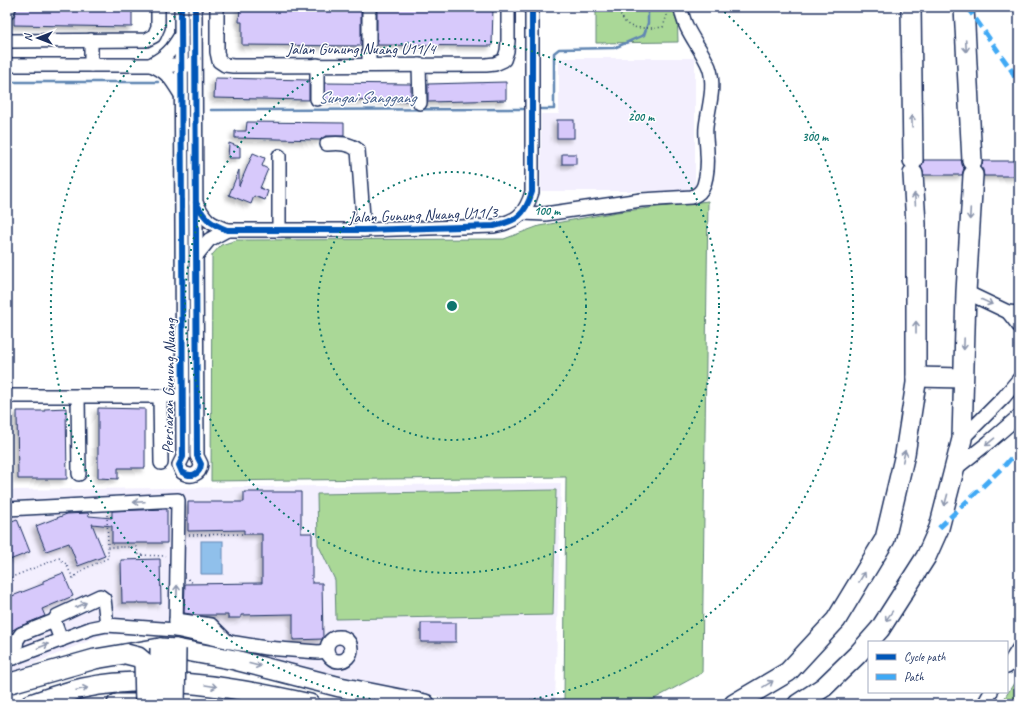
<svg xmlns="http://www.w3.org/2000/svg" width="1026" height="711" font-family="Caveat,sans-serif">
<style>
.built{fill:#f3effe}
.green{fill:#aad897;stroke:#62847a}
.water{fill:#90c0eb;stroke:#6186b3}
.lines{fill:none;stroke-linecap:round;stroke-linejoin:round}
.stream{stroke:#6186b3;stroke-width:2.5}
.building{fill:#d7c9fb;stroke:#1b2f5e;filter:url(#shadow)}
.minor-casing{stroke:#1b2f5e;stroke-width:16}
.highway-casing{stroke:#1b2f5e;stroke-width:22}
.path{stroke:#1b2f5e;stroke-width:1.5;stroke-dasharray:1 3;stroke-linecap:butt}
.minor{stroke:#fff;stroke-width:13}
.highway{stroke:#fff;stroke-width:19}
.highway-bridge-casing{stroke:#1b2f5e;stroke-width:22;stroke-linecap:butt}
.highway-bridge{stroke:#fff;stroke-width:19}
.quiet{stroke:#3fa9f5;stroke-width:5;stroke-dasharray:10 5;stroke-linecap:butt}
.cycleway-casing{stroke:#fff;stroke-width:8}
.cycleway{stroke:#0057b8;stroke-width:6}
.oneway{stroke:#8d97ae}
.ring{fill:none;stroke:#0f766e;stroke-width:2;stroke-dasharray:2 4}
.labels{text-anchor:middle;stroke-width:3;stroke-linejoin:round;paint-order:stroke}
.street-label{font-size:16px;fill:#1b2f5e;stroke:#fff}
.water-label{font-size:17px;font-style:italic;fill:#3e5a88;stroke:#fff}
.centre{fill:#0f766e;stroke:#fff;stroke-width:2}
.ring-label{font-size:12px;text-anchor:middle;font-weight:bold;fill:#0f766e;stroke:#fff;stroke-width:3;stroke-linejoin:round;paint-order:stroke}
</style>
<defs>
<filter id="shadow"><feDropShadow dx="-3.5" dy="3.5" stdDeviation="2" flood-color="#0004"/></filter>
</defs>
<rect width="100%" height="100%" fill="#fff"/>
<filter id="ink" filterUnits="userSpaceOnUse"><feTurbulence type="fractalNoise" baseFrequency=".025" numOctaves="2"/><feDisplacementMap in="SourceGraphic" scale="8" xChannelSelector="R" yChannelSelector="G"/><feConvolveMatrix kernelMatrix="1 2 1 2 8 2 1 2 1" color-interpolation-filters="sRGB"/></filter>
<g filter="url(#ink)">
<!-- built -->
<g class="built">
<path d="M559 58H695V191H541V114H559Z"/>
<path d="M561 483 555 704H482L462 701 396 688 167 636 105 634 7 675V490Z"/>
</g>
<!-- green -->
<g class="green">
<path d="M596 7H677L678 42 596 43Z"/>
<path d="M708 201 702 673 654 699 638 704H564L566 477 211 481 212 255 221 245 237 240 504 239 539 226 617 212Z"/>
<path d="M556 490 553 615 336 619 335 580 318 544 317 494Z"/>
<path d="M1019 675V704H1001Z"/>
</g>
<!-- water -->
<rect class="water" x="201" y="541" width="22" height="33"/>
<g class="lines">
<!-- stream -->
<g class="stream">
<path d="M7 82H158"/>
<path d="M541 109H554V53L559 49 614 48 644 35 648 23V7"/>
<path d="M211 110 523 109"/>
</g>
</g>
<!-- building -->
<g class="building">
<path d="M17 7H132V27L14 25V17Z"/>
<path d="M240 7H361V46L242 45V22H239Z"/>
<path d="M377 7H493L492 46 377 45Z"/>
<path d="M215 78 309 80V100L214 98Z"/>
<path d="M506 82V100L428 102V84Z"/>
<path d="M325 83 411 84V101L325 100Z"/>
<rect x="557" y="120" width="17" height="18"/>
<path d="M247 122 344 123V136H326L320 140 235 138V131H246Z"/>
<path d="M229 143 240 147V158H228Z"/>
<path d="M253 153 265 158 262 166 268 169 260 188 268 191 265 200 254 196 251 204 229 195 239 170V186Z"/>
<rect x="562" y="154" width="14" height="10"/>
<path d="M924 160H961L964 168 962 175H924L921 167Z"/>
<path d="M983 161H1019V176H984L983 170 981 167Z"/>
<path d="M66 408 67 479H18L17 411H45V409Z"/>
<path d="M98 408 145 409V468H118V479L98 478Z"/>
<path d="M244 492H301V533H312V583H322L323 639 293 640V614L241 615V618H228V615H197L184 613 185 584 262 583V534H244V530L188 531V502H244Z"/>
<path d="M167 509V543H112V526L92 524 105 556 78 566 69 543 46 551 36 526 67 514 88 513 89 516 112 518V511Z"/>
<path d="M17 519 30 552 7 561V523Z"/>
<path d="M160 559 161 603H122L121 560Z"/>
<path d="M63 573 73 596 42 609 45 616 18 627 9 632 7 626V598L43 584V581Z"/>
<rect x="421" y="623" width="35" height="19"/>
</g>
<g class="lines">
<!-- minor casing -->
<g class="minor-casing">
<g id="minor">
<path d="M181 7 183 457 179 465 182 472C191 478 200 475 201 464L197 456 195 7"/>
<path d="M217 7V52L219 61 225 65 233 66 486 65 495 64 504 60 507 51 508 41V7"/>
<path d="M369 7V65"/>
<path d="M7 13 9 7"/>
<path d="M7 39 9 41 146 40 154 36 158 27V7"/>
<path d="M91 40V65"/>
<path d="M152 64C167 56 172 50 181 35"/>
<path d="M7 65H189"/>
<path d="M151 65C168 72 172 80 181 95"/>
<path d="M317 65V99"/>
<path d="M419 65 420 103"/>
<path d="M327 144C339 143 349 143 358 150L364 230"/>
<path d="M279 156V230"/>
<path d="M196 203C206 220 208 223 227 230H364L494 226C517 221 525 215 532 192V7"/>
<path d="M523 213 545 214 641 200 692 197C697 195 702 191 704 185 707 175 708 162 707 152 707 144 705 135 706 127 708 109 716 86 709 67 701 47 683 30 681 7"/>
<path d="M196 256 209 240 227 230"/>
<path d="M966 292 1008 312 1019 313"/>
<path d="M1008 312 1019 326"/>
<path d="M7 396H183"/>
<path d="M78 396 79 474"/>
<path d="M160 396 161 463"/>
<path d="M962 439 1004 397 1019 379"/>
<path d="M955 469 989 442 1019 416"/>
<path d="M7 509 178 500 176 630"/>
<path d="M176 620 211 625 228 642"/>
<circle cx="339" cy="649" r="12"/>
<path d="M61 640 54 621 57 616 100 596 104 599 107 625"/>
<path d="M14 658 17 640 21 634 54 621"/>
<path d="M7 660 92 628 107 625 176 630 235 643 266 648 318 652 327 651"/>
<path d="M1007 667 1019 648"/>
<path d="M984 704 991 692"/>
</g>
</g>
<!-- highway casing -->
<g class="highway-casing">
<g id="highway">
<path d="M911 7 913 160"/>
<path d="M964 7 972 161"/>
<path d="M916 377 963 378"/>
<path d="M7 684 95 659 160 648 176 649 235 660 340 687 425 704"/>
<path d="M31 704C48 698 65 692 83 688 156 673 239 688 310 704"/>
<path d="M117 704H160"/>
<path d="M734 704 788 672 836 620 885 539 905 454 916 383V224L913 174"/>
<path d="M798 704 824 687 857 655 880 629 926 557 939 528 962 439 966 292 973 175"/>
</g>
</g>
<!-- path -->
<g class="path">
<path d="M618 7C624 25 628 28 646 28 652 28 657 28 663 27L669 9"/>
<path d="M107 515 108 547"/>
<path d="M189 535 244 534"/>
<path d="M7 579 59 558 66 564 73 578 84 569 108 558V547H136L139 555 166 556"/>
<path d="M188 579 194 584"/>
</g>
<!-- minor -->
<use href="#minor" class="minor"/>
<!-- highway -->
<use href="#highway" class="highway"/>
<!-- highway-bridge casing -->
<g class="highway-bridge-casing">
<g id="highway-bridge">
<path d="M126 654 138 657 144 662 145 704"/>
<path d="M160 704V648"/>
<path d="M175 704 176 649"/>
</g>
</g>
<!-- highway-bridge -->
<use href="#highway-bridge" class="highway-bridge"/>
<!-- quiet -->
<g class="quiet">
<path d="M967 7 1012 71 1019 88"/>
<path d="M939 528 1005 465 1019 449"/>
</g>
<!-- cycleway casing -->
<g class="cycleway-casing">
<g id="cycleway">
<path d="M181 7 183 457 179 465 182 472C191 478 200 475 201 464L197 456 195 7"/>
<path d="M196 203C206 220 209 223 227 230H364L494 226C517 221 525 215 532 192V7"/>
</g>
</g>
<!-- cycleway -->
<use href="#cycleway" class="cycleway"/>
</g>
<!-- one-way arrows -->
<defs><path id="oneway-shaft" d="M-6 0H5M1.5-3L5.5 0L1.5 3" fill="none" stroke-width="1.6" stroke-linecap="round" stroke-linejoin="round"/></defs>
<g class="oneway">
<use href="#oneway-shaft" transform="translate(966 46) rotate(87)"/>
<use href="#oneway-shaft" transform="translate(912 121) rotate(-91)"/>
<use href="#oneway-shaft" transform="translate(915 199) rotate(-94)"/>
<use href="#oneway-shaft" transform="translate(970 214) rotate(93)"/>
<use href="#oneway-shaft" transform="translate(987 302) rotate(25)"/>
<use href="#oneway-shaft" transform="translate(916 327) rotate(-90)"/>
<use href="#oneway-shaft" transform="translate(964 344) rotate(92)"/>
<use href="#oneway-shaft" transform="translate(990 442) rotate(140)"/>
<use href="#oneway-shaft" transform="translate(904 456) rotate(-78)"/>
<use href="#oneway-shaft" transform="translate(946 500) rotate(105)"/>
<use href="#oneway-shaft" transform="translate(139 502) rotate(177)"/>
<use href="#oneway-shaft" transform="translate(862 577) rotate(-59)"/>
<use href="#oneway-shaft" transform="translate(177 591) rotate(-89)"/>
<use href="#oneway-shaft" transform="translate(81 605) rotate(-24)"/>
<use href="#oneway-shaft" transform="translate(889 616) rotate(125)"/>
<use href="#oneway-shaft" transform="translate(43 646) rotate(-21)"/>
<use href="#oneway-shaft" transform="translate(255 665) rotate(14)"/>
<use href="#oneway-shaft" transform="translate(768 684) rotate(-31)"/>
<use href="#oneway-shaft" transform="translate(211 686) rotate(9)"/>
<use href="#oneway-shaft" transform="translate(82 689) rotate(-12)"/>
</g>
</g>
<!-- distance rings -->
<g class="ring">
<circle cx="452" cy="306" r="134"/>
<circle cx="452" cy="306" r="267"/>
<path d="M400 704A401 401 0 0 1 184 8M720 8A401 401 0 0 1 504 704"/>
</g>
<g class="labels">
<!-- street labels -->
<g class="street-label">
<text x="361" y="54">Jalan Gunung Nuang U11/4</text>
<text transform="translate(423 214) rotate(-2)" y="6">Jalan Gunung Nuang U11/3</text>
<text transform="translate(168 386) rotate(-89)" y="6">Persiaran Gunung Nuang</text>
</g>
<!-- water labels -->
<g class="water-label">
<text x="367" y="103">Sungai Sanggang</text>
</g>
</g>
<circle cx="452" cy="306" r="6" class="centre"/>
<g class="ring-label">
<text x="641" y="121">200 m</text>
<text x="815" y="141">300 m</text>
<text x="547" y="215">100 m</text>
</g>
<!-- margin -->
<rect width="1026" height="711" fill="none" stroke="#fff" stroke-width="24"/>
<rect x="12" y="12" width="1002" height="687" fill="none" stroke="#1b2f5e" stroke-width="1.5" filter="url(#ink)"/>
<!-- legend -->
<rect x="868" y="641" width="140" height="52" fill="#ffffff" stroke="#a4acbf"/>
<rect x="876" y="654" width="20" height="6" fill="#0057b8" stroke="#a4acbf"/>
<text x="904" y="661" font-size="12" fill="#1b2f5e">Cycle path</text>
<rect x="876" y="674" width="20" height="6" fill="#3fa9f5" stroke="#a4acbf"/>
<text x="904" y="681" font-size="12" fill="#1b2f5e">Path</text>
<!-- north arrow -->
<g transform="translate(38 38) rotate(270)" stroke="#ffffff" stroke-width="3" paint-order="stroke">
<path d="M0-3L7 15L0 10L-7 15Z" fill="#1b2f5e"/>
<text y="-6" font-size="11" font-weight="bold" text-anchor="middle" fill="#1b2f5e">N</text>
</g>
</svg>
